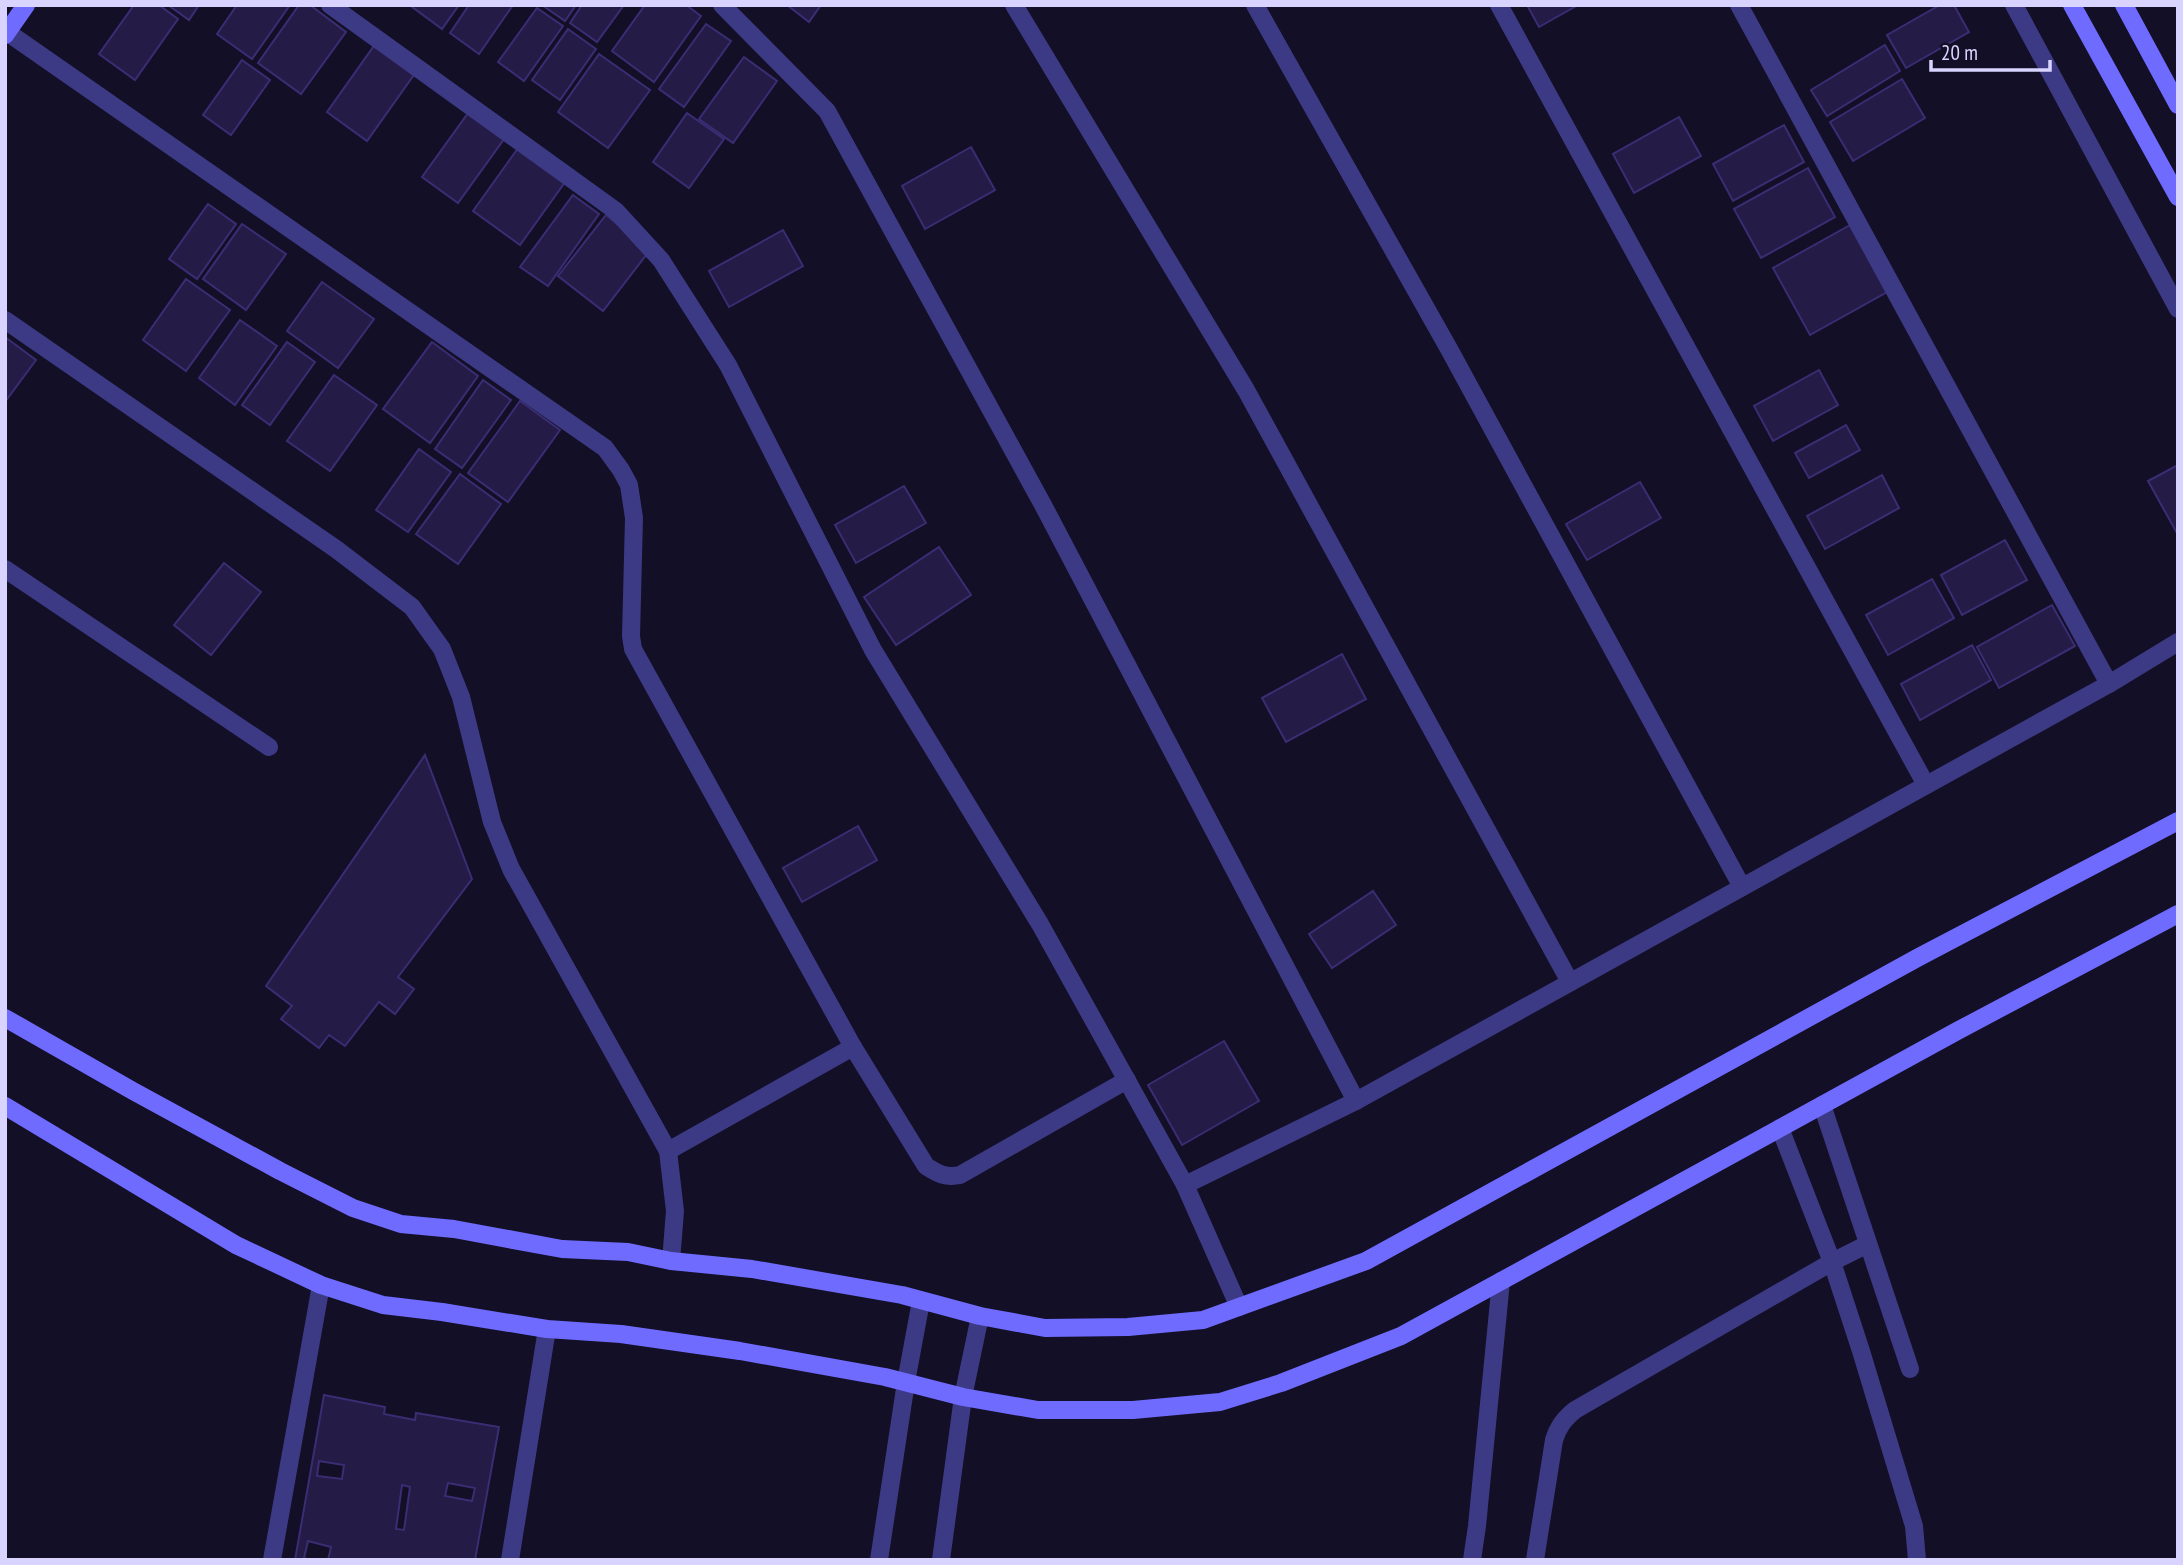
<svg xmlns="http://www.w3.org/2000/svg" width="2183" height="1565" font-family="'PT Sans Narrow',sans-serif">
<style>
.building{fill:#241b47;stroke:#3b2d73;stroke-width:2;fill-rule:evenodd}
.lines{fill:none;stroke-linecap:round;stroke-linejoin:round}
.lane{stroke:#3d3a85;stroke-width:18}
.street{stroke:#3d3a85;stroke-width:18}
.secondary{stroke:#6f6bff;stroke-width:18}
</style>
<rect width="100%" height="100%" fill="#130f26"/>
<!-- building -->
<g class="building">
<path d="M134 5H159L178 19 135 80 99 54Z"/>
<path d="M168 5H199L189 20Z"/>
<path d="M237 5H290L252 59 217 34Z"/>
<path d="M299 5H310L346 32 301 94 258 63Z"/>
<path d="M413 5H459L442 29 412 7Z"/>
<path d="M469 5H513L479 54 450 33Z"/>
<path d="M542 5H576L565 21Z"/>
<path d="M582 5H624L597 42 570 23Z"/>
<path d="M645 5H686L701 16 654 82 612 51Z"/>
<path d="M787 5H821L809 22Z"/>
<path d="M1527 5H1578L1539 27Z"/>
<path d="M1940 5H1954L1969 32 1906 68 1887 35Z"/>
<path d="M537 8 563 26 524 81 498 62Z"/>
<path d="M706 24 731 41 684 107 659 89Z"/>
<path d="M568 29 596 49 560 100 532 80Z"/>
<path d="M376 43 416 72 367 141 327 112Z"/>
<path d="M1885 45 1900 71 1827 116 1811 90Z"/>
<path d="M599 54 650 90 608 148 558 112Z"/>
<path d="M744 57 777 81 733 143 699 119Z"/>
<path d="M242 60 270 80 231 135 203 115Z"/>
<path d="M1902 79 1925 118 1853 161 1830 122Z"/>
<path d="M471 109 507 135 458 203 422 177Z"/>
<path d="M687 113 724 139 689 188 653 162Z"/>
<path d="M1679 117 1701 156 1634 193 1613 154Z"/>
<path d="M1784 125 1804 162 1733 201 1713 164Z"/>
<path d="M521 144 568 178 520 245 473 211Z"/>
<path d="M971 147 995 190 925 229 902 186Z"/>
<path d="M1808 168 1835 217 1761 258 1734 209Z"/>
<path d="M573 195 599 214 548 286 520 267Z"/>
<path d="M208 204 236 224 197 279 169 259Z"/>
<path d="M606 215 650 250 603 311 558 276Z"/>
<path d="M242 224 286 254 246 310 203 279Z"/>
<path d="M1850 225 1887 292 1810 335 1773 268Z"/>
<path d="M783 230 803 266 729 307 709 271Z"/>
<path d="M186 279 230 310 186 371 143 340Z"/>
<path d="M322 282 374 319 338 368 287 331Z"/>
<path d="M240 320 277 346 235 405 199 378Z"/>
<path d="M5 337 36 360 5 402Z"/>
<path d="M287 342 315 362 270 425 242 405Z"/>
<path d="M432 342 478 376 430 443 383 409Z"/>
<path d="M1819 370 1838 405 1773 441 1754 406Z"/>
<path d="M334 375 377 405 330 471 287 441Z"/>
<path d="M483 380 511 400 462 468 435 449Z"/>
<path d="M520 401 560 430 508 502 468 473Z"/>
<path d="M1846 425 1860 450 1809 478 1795 453Z"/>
<path d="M419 449 451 472 408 532 376 510Z"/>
<path d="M2178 465V535L2148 481Z"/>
<path d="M460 474 501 504 458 564 416 534Z"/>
<path d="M1882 475 1899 508 1825 549 1807 516Z"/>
<path d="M1640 482 1661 518 1587 560 1566 524Z"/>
<path d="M904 486 926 523 856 563 835 525Z"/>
<path d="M2005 540 2027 580 1962 615 1941 575Z"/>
<path d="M939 547 971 595 896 645 864 597Z"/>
<path d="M224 563 261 592 211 655 174 625Z"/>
<path d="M1932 579 1954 618 1888 655 1866 615Z"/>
<path d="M2052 605 2075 646 1999 688 1977 647Z"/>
<path d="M1972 645 1991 680 1920 720 1901 684Z"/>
<path d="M1342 654 1366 699 1286 742 1262 698Z"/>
<path d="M425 755 472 879 398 977 414 989 395 1014 379 1002 345 1046 329 1035 319 1048 281 1019 292 1006 266 986Z"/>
<path d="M858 826 877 860 802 902 783 868Z"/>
<path d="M1373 891 1396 925 1332 968 1309 934Z"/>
<path d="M1224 1041 1259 1101 1182 1145 1148 1085Z"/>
<path d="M324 1395 385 1407 384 1414 415 1420 416 1413 499 1427 475 1560H328L331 1547 308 1541 304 1558 310 1560H295ZM319 1461 344 1465 342 1479 317 1476ZM448 1483 475 1488 472 1501 445 1496ZM402 1485 410 1487 404 1530 396 1529Z"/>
</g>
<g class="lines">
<!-- lane -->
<g class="lane">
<path d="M1822 1105 1910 1369"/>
<path d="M1780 1128 1832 1262 1861 1351 1914 1526 1917 1560"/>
<path d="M1535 1560 1554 1440C1558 1427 1564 1419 1575 1410L1832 1262 1868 1244"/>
</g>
<!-- street -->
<g class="street">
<path d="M330 5 616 211 661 260 728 365 873 650 1040 924 1185 1185 1356 1101 2109 684 2178 642"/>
<path d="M722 5 827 111 1043 505 1356 1101"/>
<path d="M1014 5 1246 390 1570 982"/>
<path d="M1255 5 1449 349 1742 887"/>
<path d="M1499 5 1926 785"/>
<path d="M1739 5 2109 684"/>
<path d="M2014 5 2178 309"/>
<path d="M7 32 605 448 621 470 629 485 634 518 631 636 633 649 853 1047 926 1166C938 1174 946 1178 960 1175L1127 1080"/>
<path d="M5 320 336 549 412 607 442 649 461 697 492 822 511 869 668 1151 675 1211 671 1261"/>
<path d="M5 569 269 747"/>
<path d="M668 1151 853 1047"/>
<path d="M1185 1185 1239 1307"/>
<path d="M272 1560 321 1285"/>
<path d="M510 1560 547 1329"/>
<path d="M879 1560 906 1382 921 1301"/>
<path d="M941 1560 963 1397 980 1316"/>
<path d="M1472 1560 1477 1526 1501 1281"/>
</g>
<!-- secondary -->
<g class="secondary">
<path d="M2072 5 2178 197"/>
<path d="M2124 5 2178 105"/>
<path d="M5 35 26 5"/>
<path d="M5 1018 133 1091 280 1171 353 1208 401 1224 454 1229 562 1249 628 1252 671 1261 752 1269 902 1295 980 1316 1045 1328 1128 1327 1203 1320 1366 1261 1919 957 2178 821"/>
<path d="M5 1106 236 1245 321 1285 383 1305 442 1312 547 1329 621 1334 740 1351 885 1377 963 1397 1038 1410H1133L1220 1402 1281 1383 1401 1336 1959 1030 2178 914"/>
</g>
</g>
<!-- border -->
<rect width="2183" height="1565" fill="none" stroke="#d9d4ff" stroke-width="14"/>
<!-- scale -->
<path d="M1931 60v10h119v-10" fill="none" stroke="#d9d4ff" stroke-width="3.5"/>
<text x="1941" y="60" font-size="21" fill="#d9d4ff" stroke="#130f26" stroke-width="5" paint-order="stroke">20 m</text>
</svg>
